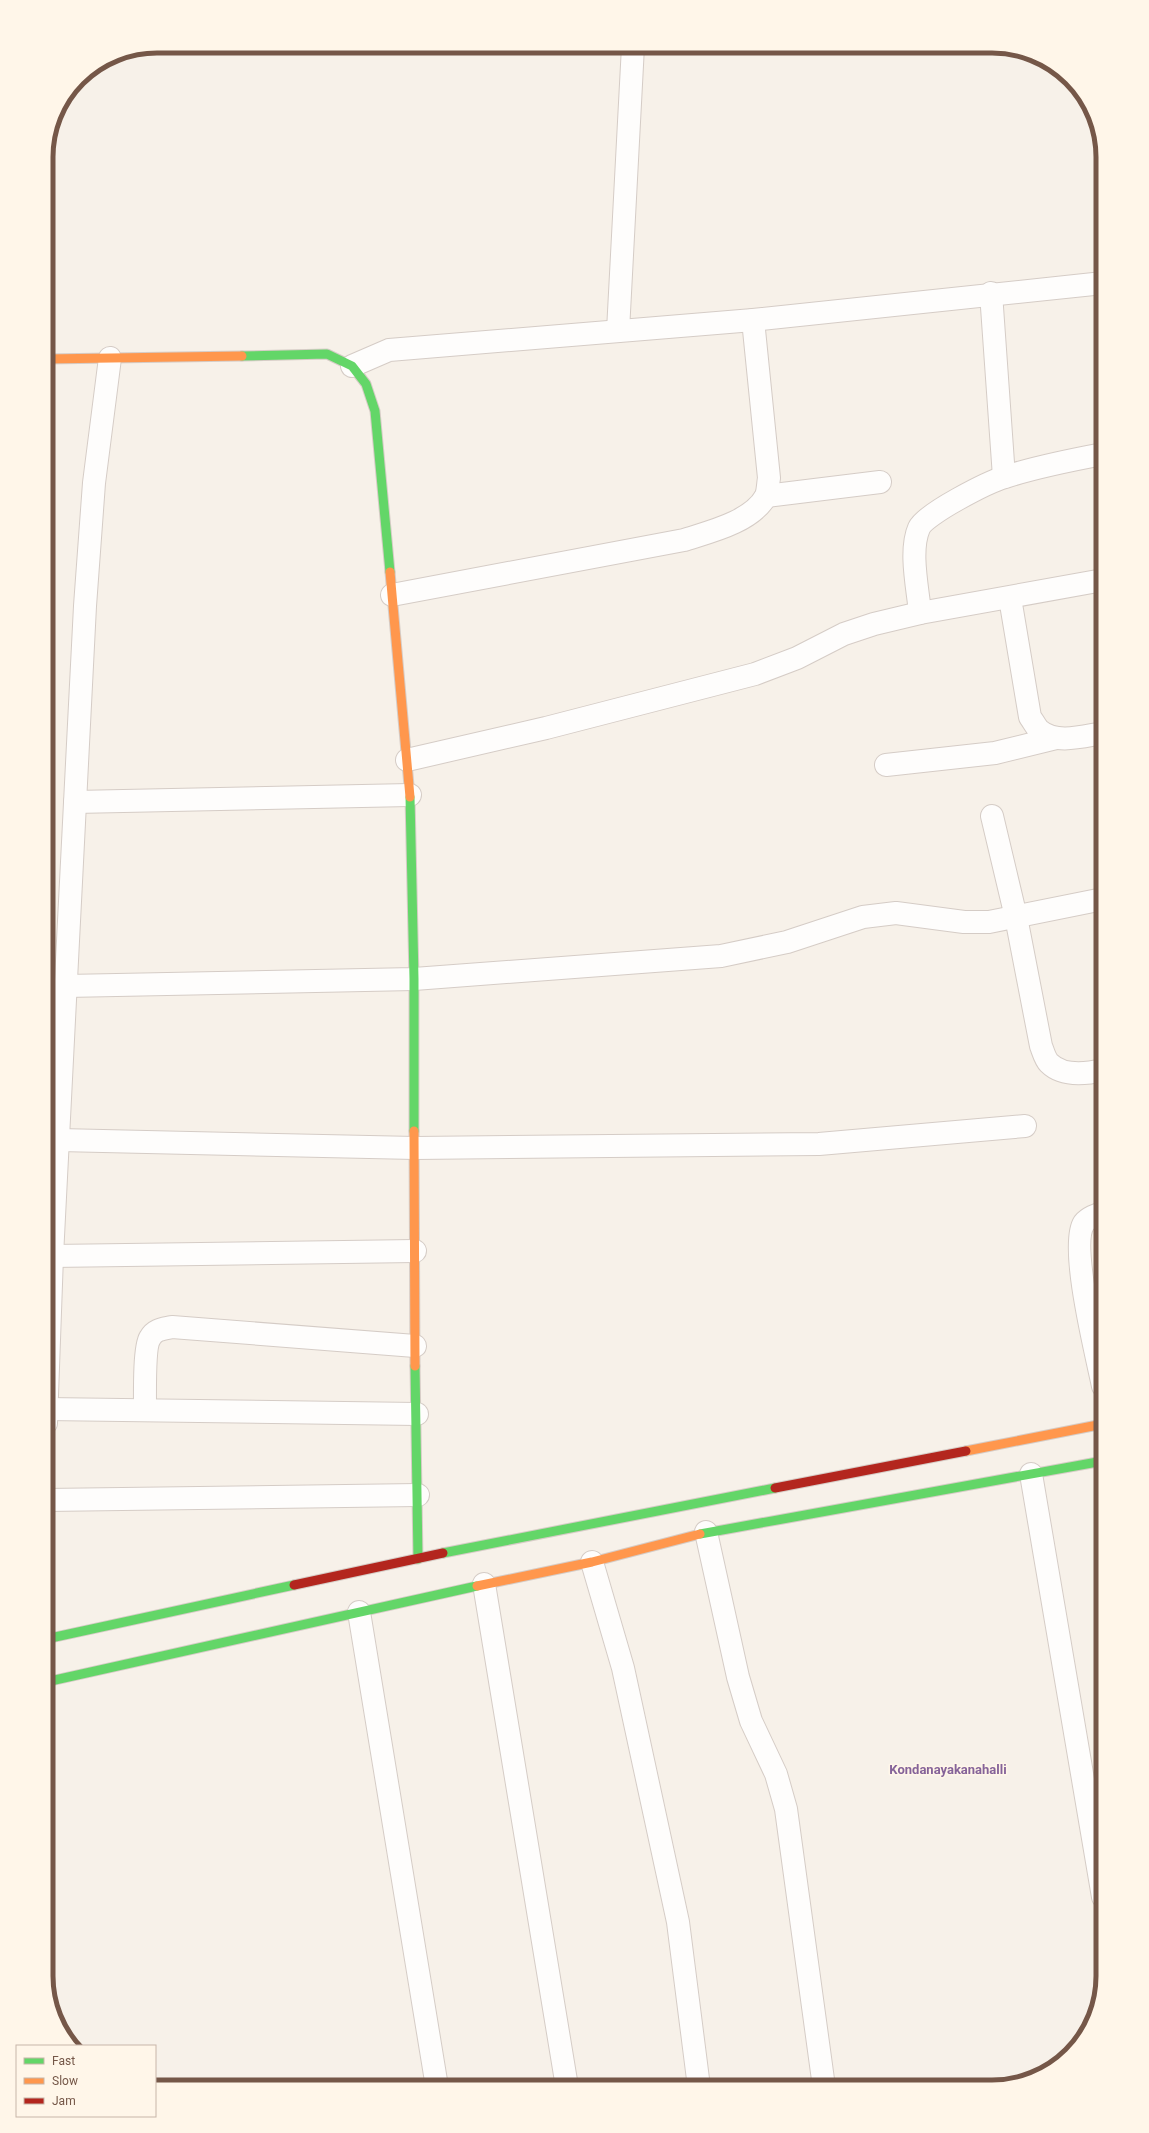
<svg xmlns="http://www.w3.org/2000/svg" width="1149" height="2133" font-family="Roboto,sans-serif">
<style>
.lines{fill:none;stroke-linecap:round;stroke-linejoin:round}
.street-casing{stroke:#d5ccc6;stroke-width:24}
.fast-casing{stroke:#d6ccc6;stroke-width:11}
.slow-casing{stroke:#d6ccc6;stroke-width:11}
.jam-casing{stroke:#d6ccc6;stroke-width:11}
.street{stroke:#fefdfc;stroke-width:22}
.fast{stroke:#63d668;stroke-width:9}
.slow{stroke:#ff974d;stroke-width:9}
.jam{stroke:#b3261e;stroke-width:9}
.labels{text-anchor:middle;stroke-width:3;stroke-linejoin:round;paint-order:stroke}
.quarter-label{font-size:13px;font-weight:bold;fill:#856399;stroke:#fff6e9}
.rim{fill:none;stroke:#755748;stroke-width:5}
</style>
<rect width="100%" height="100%" fill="#f7f1e9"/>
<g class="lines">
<!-- street casing -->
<g class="street-casing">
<g id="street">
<path d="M991 293 1004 477"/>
<path d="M618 331 633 46"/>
<path d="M352 366 389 350 753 320 1103 283"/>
<path d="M766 496 880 482"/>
<path d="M392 595 684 540C709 532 752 522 766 496 768 491 768 483 769 478L753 320"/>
<path d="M1010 598 1030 717C1033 721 1036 727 1039 730 1056 745 1084 736 1103 733"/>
<path d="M920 613C918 589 909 551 919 528 925 514 988 482 1005 477 1036 467 1071 460 1103 454"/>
<path d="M407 760 546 728 755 674 797 658 844 634 874 624 920 613 1103 580"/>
<path d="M886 765 995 753 1056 738"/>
<path d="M75 802 410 795"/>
<path d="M992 816 1016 917 1041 1046C1043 1051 1045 1059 1049 1063 1063 1077 1086 1074 1103 1070"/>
<path d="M66 986 414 979 721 956 787 942 863 917 896 913 964 922H989L1103 899"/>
<path d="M59 1140 415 1148 819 1144 1025 1126"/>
<path d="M52 1256 415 1251"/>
<path d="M1103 1386C1097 1357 1069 1245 1084 1223 1088 1218 1097 1214 1103 1213"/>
<path d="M46 1409 417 1414"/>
<path d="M145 1410C145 1396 144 1347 150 1338 155 1329 163 1329 172 1327L415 1346"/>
<path d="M46 1423 52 1256 85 606 94 483 110 358"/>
<path d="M1031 1474 1103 1897"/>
<path d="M46 1500 418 1495"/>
<path d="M706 1532 738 1677 751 1721 776 1774 786 1809 824 2087"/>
<path d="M592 1562 623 1668 678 1922 699 2087"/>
<path d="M484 1584 567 2087"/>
<path d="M359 1612 437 2087"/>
</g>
</g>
<!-- fast casing -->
<g class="fast-casing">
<g id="fast">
<path d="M242 356 327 354 352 366 366 384 375 411 390 572"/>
<path d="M410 797 414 979V1131"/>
<path d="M415 1366 418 1559"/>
<path d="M700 1534 1103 1461"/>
<path d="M443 1553 775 1488"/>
<path d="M46 1639 294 1585"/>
<path d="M46 1682 477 1586"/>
</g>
</g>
<!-- slow casing -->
<g class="slow-casing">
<g id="slow">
<path d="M46 359 242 356"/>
<path d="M390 572 410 797"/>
<path d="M414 1131 415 1366"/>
<path d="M966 1451 1103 1424"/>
<path d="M477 1586 592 1562 700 1534"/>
</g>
</g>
<!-- jam casing -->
<g class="jam-casing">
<g id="jam">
<path d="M775 1488 966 1451"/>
<path d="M294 1585 443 1553"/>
</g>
</g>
<!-- street -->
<use href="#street" class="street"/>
<!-- fast -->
<use href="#fast" class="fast"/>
<!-- slow -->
<use href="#slow" class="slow"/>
<!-- jam -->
<use href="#jam" class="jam"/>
</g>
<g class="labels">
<!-- quarter labels -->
<g class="quarter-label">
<text x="948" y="1774">Kondanayakanahalli</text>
</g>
</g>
<!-- crop -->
<path d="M0 0H1149V2133H0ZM157 53H992A104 104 0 0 1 1096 157V1976A104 104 0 0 1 992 2080H157A104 104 0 0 1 53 1976V157A104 104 0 0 1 157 53Z" fill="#fff6e9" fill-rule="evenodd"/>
<path class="rim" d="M157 53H992A104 104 0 0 1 1096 157V1976A104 104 0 0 1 992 2080H157A104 104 0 0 1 53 1976V157A104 104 0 0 1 157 53Z"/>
<!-- legend -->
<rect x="16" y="2045" width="140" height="72" fill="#fff6e9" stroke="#c8b6a9"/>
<rect x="24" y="2058" width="20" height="6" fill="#63d668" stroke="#c8b6a9"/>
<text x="52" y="2065" font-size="12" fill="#755748">Fast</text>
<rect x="24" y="2078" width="20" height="6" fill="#ff974d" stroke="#c8b6a9"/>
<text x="52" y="2085" font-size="12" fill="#755748">Slow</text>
<rect x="24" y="2098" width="20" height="6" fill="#b3261e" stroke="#c8b6a9"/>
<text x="52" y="2105" font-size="12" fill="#755748">Jam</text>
</svg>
